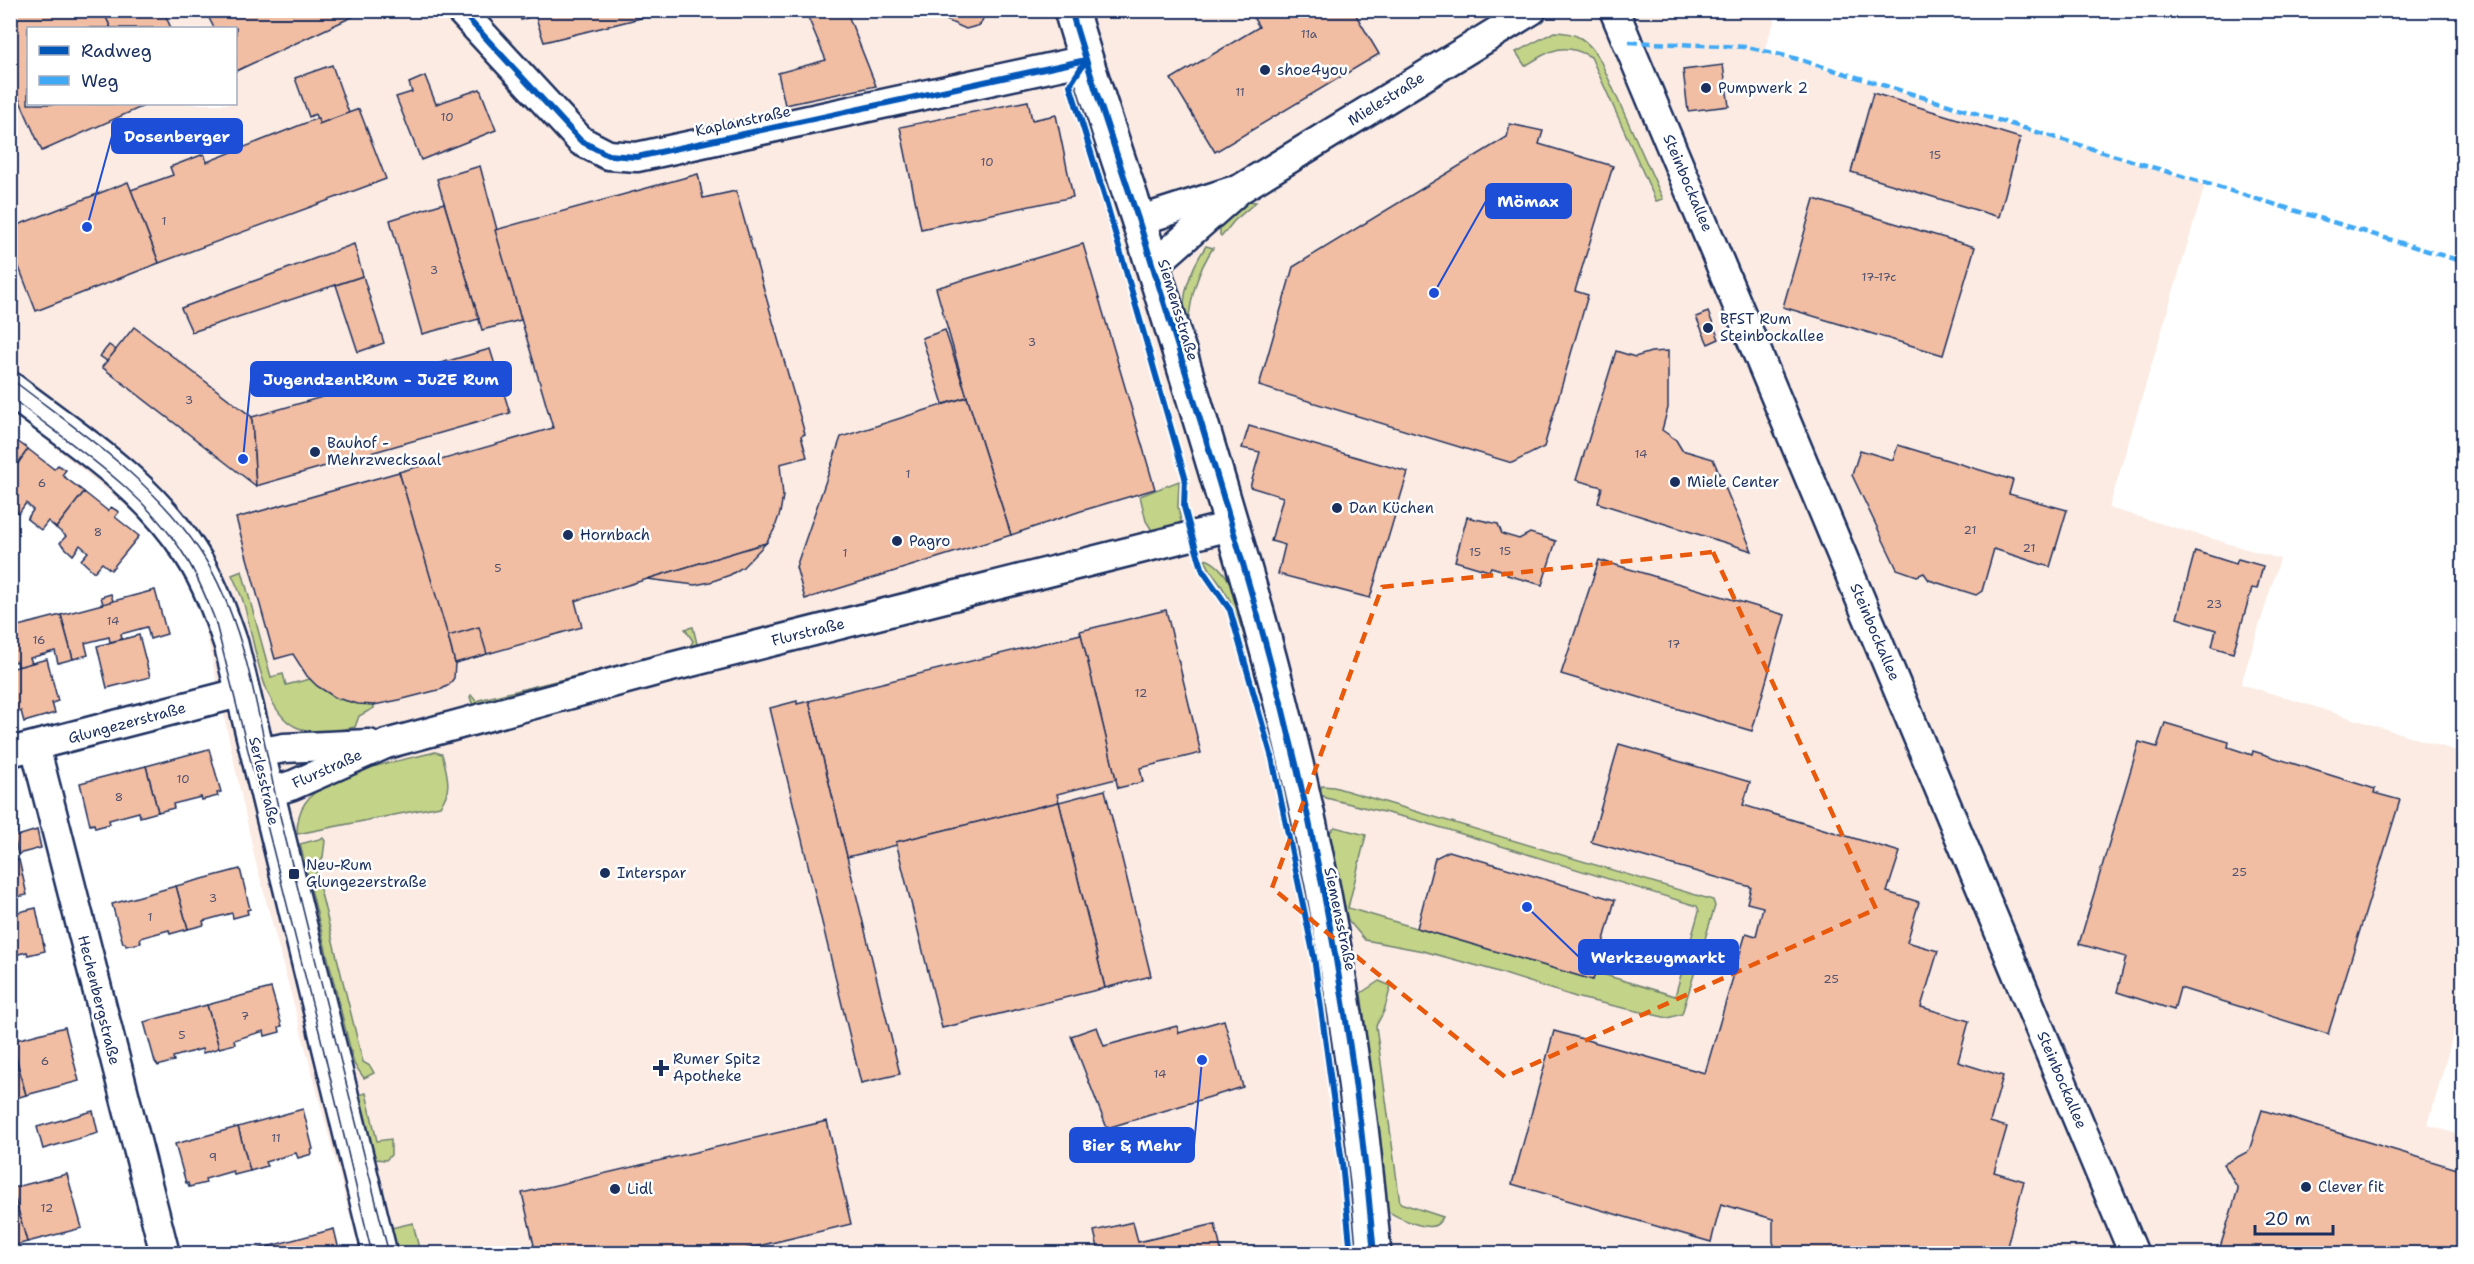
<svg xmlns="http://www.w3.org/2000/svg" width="2474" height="1264" font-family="'Shantell Sans',sans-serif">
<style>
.built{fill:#fbebe3;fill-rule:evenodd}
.green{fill:#c3d387;stroke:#6f8172;stroke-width:1.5}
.building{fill:#f1bda3;stroke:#1b2f5e;stroke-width:1.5}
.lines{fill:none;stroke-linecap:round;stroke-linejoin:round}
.minor-casing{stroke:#1b2f5e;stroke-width:33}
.tertiary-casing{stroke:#1b2f5e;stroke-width:38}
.minor{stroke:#fff;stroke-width:28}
.tertiary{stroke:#fff;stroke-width:33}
.tram{stroke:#1b2f5e;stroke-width:1.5}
.quiet{stroke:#3fa9f5;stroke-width:4.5;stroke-dasharray:9 4.5;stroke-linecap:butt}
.cycleway-casing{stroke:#fff;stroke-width:10}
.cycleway{stroke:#0057b8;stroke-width:6}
.marked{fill:none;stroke:#e8590c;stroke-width:4.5;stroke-dasharray:12 8;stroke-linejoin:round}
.poi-dot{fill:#1b2f5e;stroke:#fff;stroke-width:2}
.labels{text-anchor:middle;stroke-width:5;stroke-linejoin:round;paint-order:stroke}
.number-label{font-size:12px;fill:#50526f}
.poi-label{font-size:15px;fill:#1b2f5e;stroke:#fff;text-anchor:start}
.street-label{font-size:15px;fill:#1b2f5e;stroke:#fff}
.leader{fill:none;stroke:#1d4ed8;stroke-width:2}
.callout-dot{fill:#1d4ed8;stroke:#fff;stroke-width:2}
.callout{fill:#1d4ed8;stroke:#1d4ed8;stroke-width:2}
.callout-label{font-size:16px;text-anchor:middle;font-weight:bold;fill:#fff}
</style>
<rect width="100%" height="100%" fill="#fff"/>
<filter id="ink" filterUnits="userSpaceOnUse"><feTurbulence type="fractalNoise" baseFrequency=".0167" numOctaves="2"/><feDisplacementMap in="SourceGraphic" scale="12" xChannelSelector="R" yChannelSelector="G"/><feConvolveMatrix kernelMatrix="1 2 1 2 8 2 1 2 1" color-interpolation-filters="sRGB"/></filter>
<g filter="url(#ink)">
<!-- built -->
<path class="built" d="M10 11H1778L1763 53 1794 60 2205 185 2109 508 2280 559 2241 684 2463 753V999L2428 1125 2463 1136V1253H360L255 859 190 559 11 411ZM28 28H236V104H28Z"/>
<!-- green -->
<g class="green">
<path d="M1554 32C1577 32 1588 40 1600 60L1663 199 1656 201 1591 57C1563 41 1551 50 1525 66L1516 52Z"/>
<path d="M1247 201 1256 202 1234 221 1222 236 1220 235V226Z"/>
<path d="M1206 246 1213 248C1197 272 1191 296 1188 325 1177 300 1192 267 1206 246Z"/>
<path d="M1179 481 1178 507 1182 526 1153 532 1146 521 1140 496Z"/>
<path d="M1205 559C1237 568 1248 635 1257 664L1253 665C1246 641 1239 617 1227 595 1220 582 1210 573 1205 559Z"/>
<path d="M242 571 271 677 283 674 286 685 310 679C329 697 348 703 374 705V708L359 716 355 727C337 731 314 735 296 727 260 710 254 635 243 601 240 592 236 584 232 575Z"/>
<path d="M693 627 698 648 473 706 470 697 471 695 476 701 479 700 689 648 693 641 685 629Z"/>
<path d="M1274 741H1277L1312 917 1310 916Z"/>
<path d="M435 752 442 754C447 773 453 790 440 806L297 834C297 823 298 813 305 803 327 771 398 762 435 752Z"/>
<path d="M1322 786 1334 787 1713 900 1715 906 1682 1014 1668 1018 1579 998 1489 969 1423 951 1365 940 1348 920 1333 858 1330 832 1335 827 1366 835 1348 908 1593 980 1595 972 1675 996 1699 911 1697 906 1416 820 1326 798 1319 792Z"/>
<path d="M323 838 325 841 323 857 316 873 363 1062 370 1066 374 1073 364 1078 354 1064 300 844Z"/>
<path d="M1379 981 1391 986 1384 1011 1376 1026 1400 1203 1443 1217C1441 1220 1439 1223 1436 1225 1426 1231 1396 1217 1388 1211L1361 993Z"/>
<path d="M366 1093 377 1141 391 1139V1155L386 1160 374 1159 359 1095Z"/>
<path d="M413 1223 420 1253H397L391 1228Z"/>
</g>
<!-- building -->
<g class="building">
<path d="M10 10H103L111 28H28V104H143L144 106 42 151 10 78Z"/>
<path d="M114 10H163L171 28H111L105 15Z"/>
<path d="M215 10H367L236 71V28H214L207 14Z"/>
<path d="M518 10H673L544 42 535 15 521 20Z"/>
<path d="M805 10H846L876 86 785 105 778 73 826 60Z"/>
<path d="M862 10H884L864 16Z"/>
<path d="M942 10H987L980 25 966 29 946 20Z"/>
<path d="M1249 10H1353L1379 54 1215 152 1171 79 1259 27Z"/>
<path d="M332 65 349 113 319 124 315 114 309 117 295 78Z"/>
<path d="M1723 65 1729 106 1688 111 1683 70Z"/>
<path d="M425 76 436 104 480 89 496 130 421 160 396 97 412 92 409 83Z"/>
<path d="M1873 93 2020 138 1999 217 1851 172Z"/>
<path d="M1028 101 1032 120 1056 115 1073 197 921 229 900 127Z"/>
<path d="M359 109 386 179 159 263 131 190 173 175 170 167 204 154 207 162 318 118 319 124Z"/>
<path d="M1510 124 1543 131 1539 144 1613 166 1575 291 1588 295 1544 447 1512 463 1259 386 1293 267 1507 137Z"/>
<path d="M480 166 521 320 482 330 437 179Z"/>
<path d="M698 174 703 198 736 191 805 434 801 436 807 457 780 464 783 496 780 513 774 530 766 543 575 601 582 627 455 663 399 472 553 428 495 230Z"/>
<path d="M128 182 159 263 36 311 10 244V228Z"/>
<path d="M1814 199 1975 247 1943 355 1783 307Z"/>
<path d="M444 203 479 319 422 334 390 220Z"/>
<path d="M354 244 363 276 192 332 181 308Z"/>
<path d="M1083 244 1155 489 1081 511 1011 535 967 397 936 288Z"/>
<path d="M363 276 384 343 358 352 336 285Z"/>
<path d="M1708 312 1719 339 1708 344 1696 317Z"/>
<path d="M134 327 252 417 256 486 102 367Z"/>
<path d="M945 330 967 397 943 404 922 338Z"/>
<path d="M109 345 116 350 107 361 100 356Z"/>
<path d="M490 349 510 413 256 486 252 417Z"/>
<path d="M1616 351 1635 357 1651 352 1668 351V408L1662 430 1676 440 1682 450 1713 459 1752 551 1598 503 1602 487 1576 480Z"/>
<path d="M967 397 1011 535 805 599 796 567 841 437Z"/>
<path d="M1249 426 1408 472 1370 598 1278 574 1285 545 1271 541 1283 497 1250 487 1260 452 1242 448Z"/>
<path d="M10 436 28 449 10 475Z"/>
<path d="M1898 445 2013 480 2009 494 2067 510 2050 567 1994 549 1982 591 1976 595 1929 580 1924 573 1917 576 1897 569 1852 475 1860 450 1893 460Z"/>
<path d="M28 449 54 469 58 465 66 470 62 475 84 492 56 528 48 521 41 530 27 519 33 510 26 503 19 513 10 507V475Z"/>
<path d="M399 472 448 636 455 663 454 678 449 685 442 689 399 700 374 705 358 704 336 698 317 686 307 676 293 654 275 659 236 518Z"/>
<path d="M84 492 108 511 111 507 119 512 115 517 139 536 111 570 102 563 94 572 81 560 88 552 80 545 73 555 60 543 66 536 56 528Z"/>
<path d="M1467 517 1498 524 1502 534 1519 539 1530 533 1556 541 1542 585 1507 575 1508 572 1491 567 1489 571 1455 561Z"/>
<path d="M766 543 743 567 730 575 710 582 695 585 647 579Z"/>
<path d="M2195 551 2236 564 2238 559 2263 566 2257 589 2252 588 2233 653 2212 647 2216 630 2177 618Z"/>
<path d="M1599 560 1785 615 1752 731 1561 674Z"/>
<path d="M155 590 167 634 150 639 147 627 121 634 122 639 110 642 109 637 85 643 88 655 73 659 61 615Z"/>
<path d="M111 594 113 601 103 604 101 597Z"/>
<path d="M1166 610 1201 753 1140 768 1143 782 1118 788 1080 631Z"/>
<path d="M61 615 73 659 58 663 55 651 30 658 32 663 18 667 17 661 10 663V628Z"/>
<path d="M479 627 487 654 455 663 448 636Z"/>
<path d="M1081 634 1116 779 1057 794 1059 802 896 842 897 845 847 857 809 701Z"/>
<path d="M139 635 150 677 107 688 97 646Z"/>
<path d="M47 659 58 701 52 703 55 713 24 722 21 711 15 713 10 695V669Z"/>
<path d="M797 701V704L809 701 900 1074 861 1083 770 708Z"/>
<path d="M2165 723 2229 742 2228 747 2252 755 2253 751 2375 789 2374 793 2400 800 2328 1034 2180 988 2174 1010 2117 992 2126 957 2079 944 2139 742 2157 747Z"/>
<path d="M1619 744 1750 782 1743 805 1900 852 1887 892 1919 902 1907 942 1938 951 1921 1007 1969 1021 1958 1062 2003 1076 1990 1122 2007 1127 1994 1172 2024 1181 2005 1254H1777L1773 1242V1219L1721 1204 1711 1242 1512 1184 1554 1031 1705 1073 1746 933 1756 936 1763 907 1747 903 1751 887 1591 842Z"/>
<path d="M209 749 221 792 217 793 218 796 202 800 201 797 173 804 174 808 158 812 146 766Z"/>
<path d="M146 766 158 812 140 817 139 812 109 820 110 824 95 828 94 824 90 825 80 783Z"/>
<path d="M1105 790 1151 976 1105 988 1059 802Z"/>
<path d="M1059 802 1105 988 942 1028 896 842Z"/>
<path d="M10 805 17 832 10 834Z"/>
<path d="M37 830 41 848 18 854 14 837Z"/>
<path d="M1449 851 1615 900 1593 980 1417 928 1435 858Z"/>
<path d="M19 860 27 895 12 898 10 862Z"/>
<path d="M240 869 250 909 247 910 248 914 233 918 232 913 203 921 204 925 188 929 176 886Z"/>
<path d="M176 886 188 929 170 934 169 930 140 938 141 943 126 946 125 943H123L112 904Z"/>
<path d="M36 908 45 951 28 955 27 952 10 956V914Z"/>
<path d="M271 988 282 1026 279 1027 280 1032 265 1036 264 1031 234 1040 235 1044 219 1048 207 1005Z"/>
<path d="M207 1005 219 1048 203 1053 202 1049 173 1057 174 1061 158 1066 155 1062 144 1022Z"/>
<path d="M1224 1020 1243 1087 1107 1128 1071 1036 1097 1027 1104 1046 1177 1026 1179 1033Z"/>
<path d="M65 1027 79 1081 26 1095 12 1041Z"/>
<path d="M10 1041 26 1095 10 1100Z"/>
<path d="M303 1109 313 1149 311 1150 312 1154 298 1158 296 1153 265 1162 267 1166 250 1171 238 1127Z"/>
<path d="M2262 1110 2464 1171V1254H2218L2238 1189 2224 1164 2249 1151Z"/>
<path d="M93 1111 98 1133 43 1149 37 1127Z"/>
<path d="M827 1121 851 1224 725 1254H536L522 1193Z"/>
<path d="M238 1127 250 1171 234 1175 233 1171 205 1179 206 1183 189 1187 188 1183H186L175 1144Z"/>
<path d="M67 1174 82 1228 27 1242 12 1188Z"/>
<path d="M12 1188 27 1242 10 1247V1189Z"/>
<path d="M1133 1222 1138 1242 1215 1224 1222 1254H1092L1099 1252 1094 1231Z"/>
<path d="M334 1229 340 1254H272L270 1246Z"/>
<path d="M270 1246 272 1254H240L241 1253Z"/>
</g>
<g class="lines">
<!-- minor casing -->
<g class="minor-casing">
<g id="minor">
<path d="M460 10 581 141 608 155 637 157 1086 60"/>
<path d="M1614 10 2134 1254"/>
<path d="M1138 221 1232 191"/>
<path d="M1153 266 1240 189 1532 10"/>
<path d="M35 746 165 1254"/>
<path d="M10 752 243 692"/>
<path d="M258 753 284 748 369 744"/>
<path d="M267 793 293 785 386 744 667 668 1231 526"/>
</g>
</g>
<!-- tertiary casing -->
<g class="tertiary-casing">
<g id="tertiary">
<path d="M1071 10C1092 83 1117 154 1140 225 1181 356 1222 488 1259 620 1317 827 1356 1040 1374 1254"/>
<path d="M10 389C74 438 146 483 190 552 209 581 220 612 231 644L380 1254"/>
</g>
</g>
<!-- minor -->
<use href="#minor" class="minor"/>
<!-- tertiary -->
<use href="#tertiary" class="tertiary"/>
<!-- tram -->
<g class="tram">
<path d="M10 378C78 431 152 479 200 551 250 627 260 733 281 820 316 965 353 1109 389 1254"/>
<path d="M10 397C73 446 147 492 188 561 199 579 207 600 215 620L321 1039 372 1254"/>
</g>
<!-- quiet -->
<path class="quiet" d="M1629 42 1747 47 1794 58 2464 262"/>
<!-- cycleway casing -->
<g class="cycleway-casing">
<g id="cycleway">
<path d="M460 10 581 141 608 155 637 157 1086 60"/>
<path d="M1071 10C1092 83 1117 154 1140 225 1181 356 1222 488 1259 620 1317 827 1356 1040 1374 1254"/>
<path d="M1086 60 1070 85 1105 198 1185 477 1184 507 1192 536 1203 571 1230 610 1272 758 1314 957 1342 1163 1351 1254"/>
</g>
</g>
<!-- cycleway -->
<use href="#cycleway" class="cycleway"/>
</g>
</g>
<!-- marked area -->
<path class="marked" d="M1713 552 1876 909 1505 1077 1272 888 1382 587Z"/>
<!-- markers -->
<g class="poi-dot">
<circle cx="1265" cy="70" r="6"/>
<circle cx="1706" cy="88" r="6"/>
<circle cx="1708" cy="328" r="6"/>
<circle cx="315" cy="452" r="6"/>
<circle cx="1675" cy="482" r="6"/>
<circle cx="1337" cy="508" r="6"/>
<circle cx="568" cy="535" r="6"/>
<circle cx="897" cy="541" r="6"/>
<circle cx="605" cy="873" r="6"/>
<rect x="288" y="868" width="12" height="12" rx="3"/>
<path d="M658 1059h6v6h6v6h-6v6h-6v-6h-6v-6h6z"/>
<circle cx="2306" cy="1187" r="6"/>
<circle cx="615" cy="1189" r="6"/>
</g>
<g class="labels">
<!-- number labels -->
<g class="number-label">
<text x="1309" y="38">11a</text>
<text x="1240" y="96">11</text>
<text x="447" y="121">10</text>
<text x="1935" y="159">15</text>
<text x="987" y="166">10</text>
<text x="164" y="225">1</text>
<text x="434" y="274">3</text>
<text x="1879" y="281">17-17c</text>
<text x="1032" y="346">3</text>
<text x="189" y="404">3</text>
<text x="1641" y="458">14</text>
<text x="908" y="478">1</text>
<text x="42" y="487">6</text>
<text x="1970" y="534">21</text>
<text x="98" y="536">8</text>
<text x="2029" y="552">21</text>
<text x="1505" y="555">15</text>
<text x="1475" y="556">15</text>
<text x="845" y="557">1</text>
<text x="498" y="572">5</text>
<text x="2214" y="608">23</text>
<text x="113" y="625">14</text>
<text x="39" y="644">16</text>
<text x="1674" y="648">17</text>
<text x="1141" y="697">12</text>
<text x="183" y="783">10</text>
<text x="119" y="801">8</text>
<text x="2239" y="876">25</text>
<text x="213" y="902">3</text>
<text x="150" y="921">1</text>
<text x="1831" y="983">25</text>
<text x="245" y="1020">7</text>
<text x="182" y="1039">5</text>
<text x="45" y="1065">6</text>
<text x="1160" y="1078">14</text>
<text x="276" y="1142">11</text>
<text x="213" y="1161">9</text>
<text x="47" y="1212">12</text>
</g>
<!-- poi labels -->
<g class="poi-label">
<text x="1277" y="75">shoe4you</text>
<text x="1718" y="93">Pumpwerk 2</text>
<text x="1720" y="324">BFST Rum<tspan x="1720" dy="17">Steinbockallee</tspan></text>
<text x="327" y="448">Bauhof -<tspan x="327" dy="17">Mehrzwecksaal</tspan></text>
<text x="1687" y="487">Miele Center</text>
<text x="1349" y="513">Dan Küchen</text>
<text x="580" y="540">Hornbach</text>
<text x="909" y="546">Pagro</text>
<text x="306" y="870">Neu-Rum<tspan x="306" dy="17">Glungezerstraße</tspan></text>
<text x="617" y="878">Interspar</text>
<text x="673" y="1064">Rumer Spitz<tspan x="673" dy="17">Apotheke</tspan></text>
<text x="2318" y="1192">Clever fit</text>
<text x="627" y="1194">Lidl</text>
</g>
<!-- street labels -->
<g class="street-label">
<text transform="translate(1386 99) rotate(-32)" y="5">Mielestraße</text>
<text transform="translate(743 121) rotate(-12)" y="5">Kaplanstraße</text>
<text transform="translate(1688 183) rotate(67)" y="5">Steinbockallee</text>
<text transform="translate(1178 310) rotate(73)" y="5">Siemensstraße</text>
<text transform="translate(808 632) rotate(-14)" y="5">Flurstraße</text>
<text transform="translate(1875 632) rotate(67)" y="5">Steinbockallee</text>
<text transform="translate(127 723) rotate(-15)" y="5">Glungezerstraße</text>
<text transform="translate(327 769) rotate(-24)" y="5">Flurstraße</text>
<text transform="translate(264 781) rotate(77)" y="5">Serlesstraße</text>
<text transform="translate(1340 919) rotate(78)" y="5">Siemensstraße</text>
<text transform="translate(99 1000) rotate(76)" y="5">Hechenbergstraße</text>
<text transform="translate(2062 1080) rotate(67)" y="5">Steinbockallee</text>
</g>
</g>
<!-- callouts -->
<path class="leader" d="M87 227L112 136M1434 293L1486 201M243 459L251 379M1527 907L1579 957M1202 1060L1194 1145"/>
<g class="callout-dot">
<circle cx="87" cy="227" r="6"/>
<circle cx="1434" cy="293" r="6"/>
<circle cx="243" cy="459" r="6"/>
<circle cx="1527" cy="907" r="6"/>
<circle cx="1202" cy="1060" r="6"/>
</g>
<g class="callout">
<rect x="112" y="119" width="130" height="34" rx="6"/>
<rect x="1486" y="184" width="85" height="34" rx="6"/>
<rect x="251" y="362" width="260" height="34" rx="6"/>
<rect x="1579" y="940" width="159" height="34" rx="6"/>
<rect x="1070" y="1128" width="124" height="34" rx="6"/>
</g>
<g class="callout-label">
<text x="177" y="142">Dosenberger</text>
<text x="1528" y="207">Mömax</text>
<text x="381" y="385">JugendzentRum - JuZE Rum</text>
<text x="1658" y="963">Werkzeugmarkt</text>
<text x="1132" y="1151">Bier &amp; Mehr</text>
</g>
<!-- margin -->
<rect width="2474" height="1264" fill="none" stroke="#fff" stroke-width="36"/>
<rect x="18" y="18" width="2438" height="1228" fill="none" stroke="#1b2f5e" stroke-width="2" filter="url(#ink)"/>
<!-- legend -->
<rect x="27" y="27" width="210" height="78" fill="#ffffff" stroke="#a4acbf" stroke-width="1.5"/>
<rect x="39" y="46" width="30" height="9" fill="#0057b8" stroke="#a4acbf" stroke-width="1.5"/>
<text x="81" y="57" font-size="18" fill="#1b2f5e">Radweg</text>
<rect x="39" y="76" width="30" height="9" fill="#3fa9f5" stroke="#a4acbf" stroke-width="1.5"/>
<text x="81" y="87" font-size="18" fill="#1b2f5e">Weg</text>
<!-- scale -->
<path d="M2255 1225v9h78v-9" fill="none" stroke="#1b2f5e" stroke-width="3"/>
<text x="2264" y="1225" font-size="18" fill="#1b2f5e" stroke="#ffffff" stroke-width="4.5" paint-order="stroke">20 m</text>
</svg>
